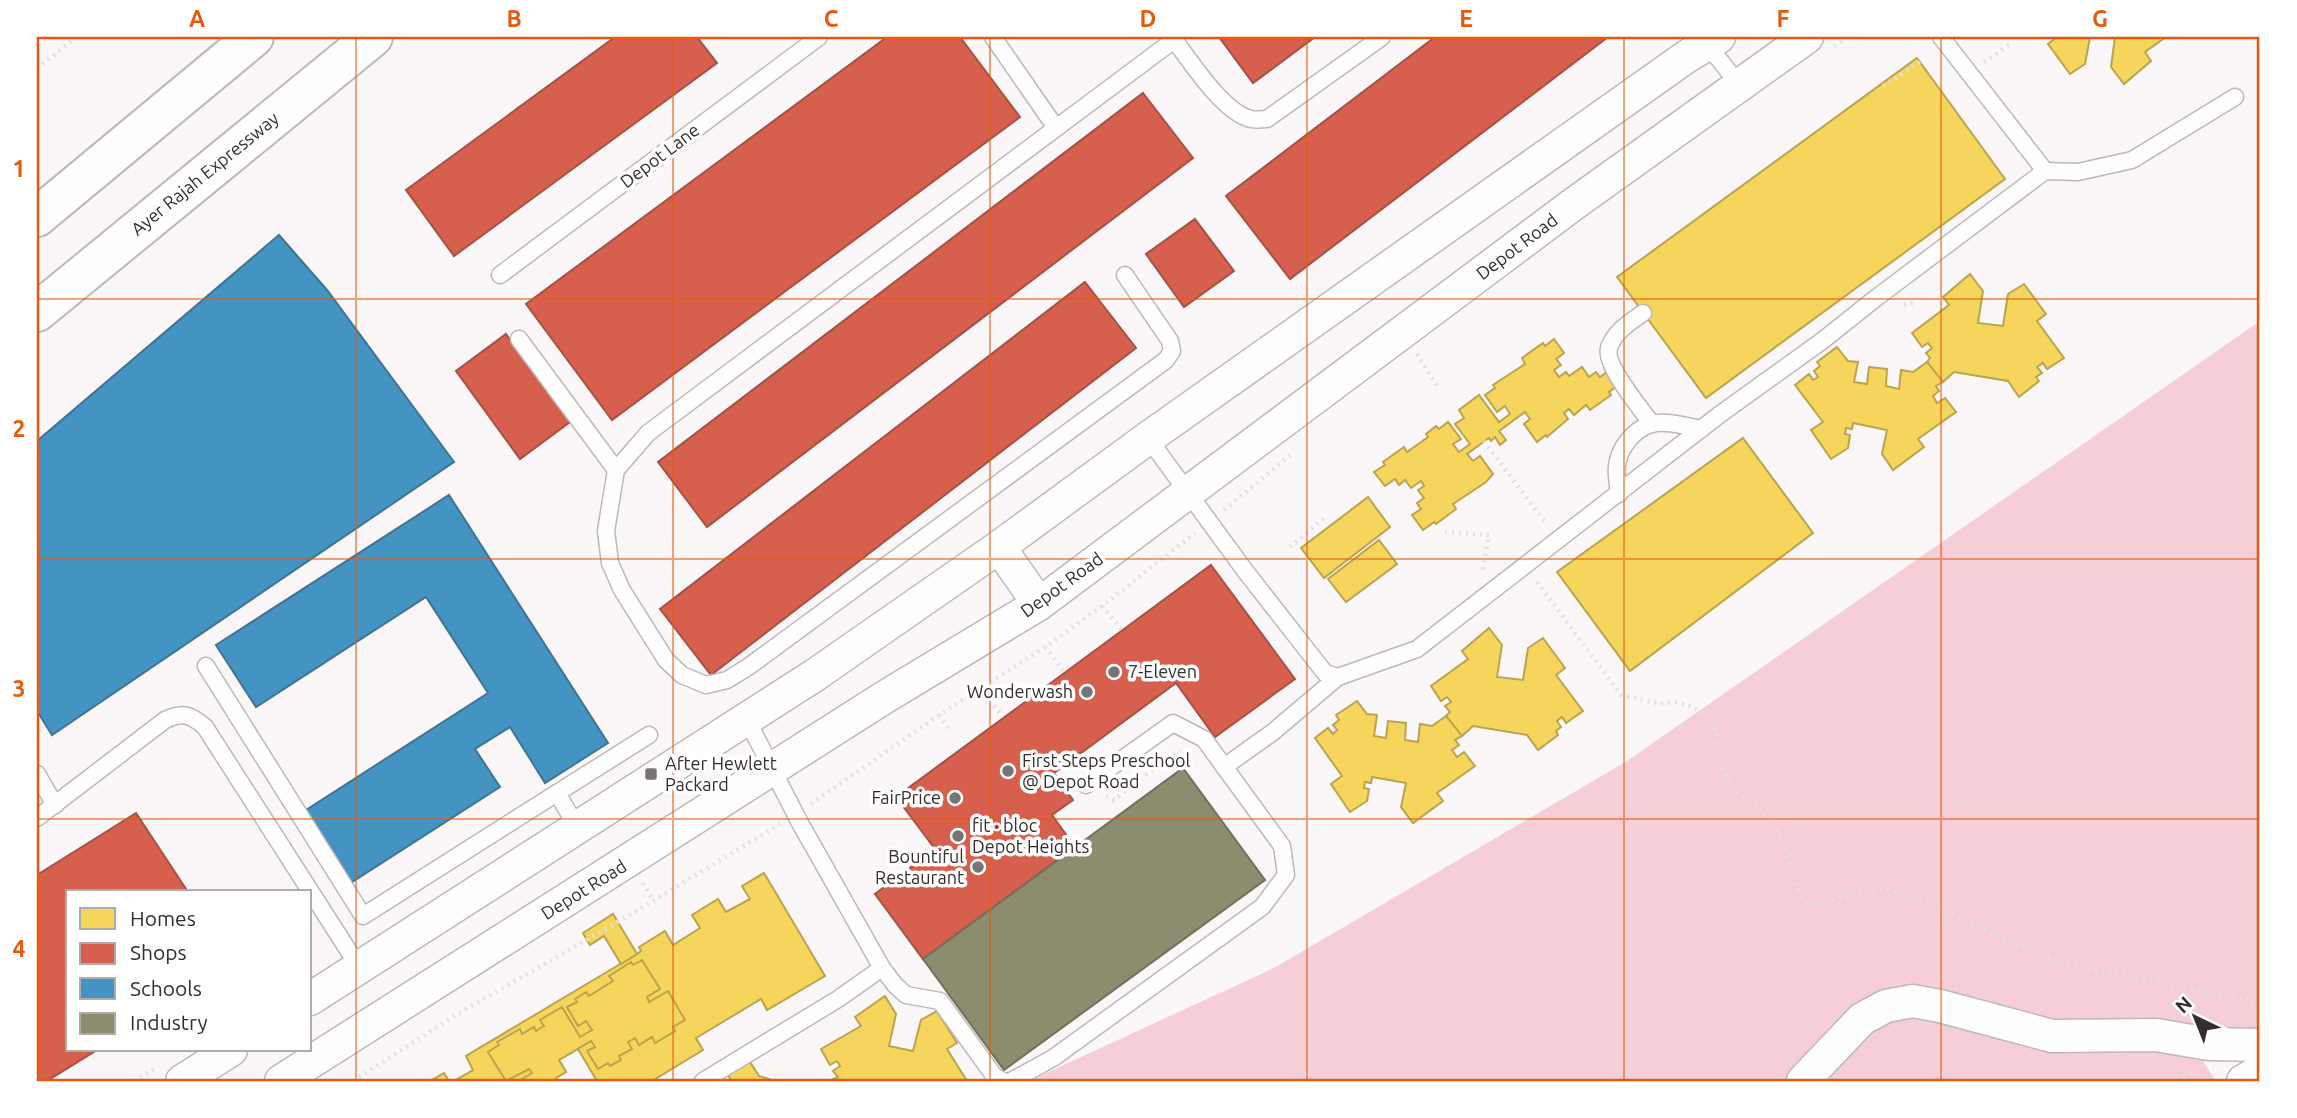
<svg xmlns="http://www.w3.org/2000/svg" width="2297" height="1118" font-family="Ubuntu,sans-serif">
<style>
.forest{fill:#f6ced8}
.homes{fill:#f6d55c;stroke:#bca34e;stroke-width:2}
.shops{fill:#d6604d;stroke:#a65144;stroke-width:2}
.schools{fill:#4393c3;stroke:#3f7496;stroke-width:2}
.industry{fill:#8c8c6e;stroke:#72705b;stroke-width:2}
.lines{fill:none;stroke-linecap:round;stroke-linejoin:round}
.lane-casing{stroke:#beb8b9;stroke-width:19}
.street-casing{stroke:#beb8b9;stroke-width:35}
.highway-casing{stroke:#beb8b9;stroke-width:42}
.path{stroke:#e2e1e1;stroke-width:4.5;stroke-dasharray:2 5;stroke-linecap:butt}
.lane{stroke:#fefefe;stroke-width:16}
.street{stroke:#fefefe;stroke-width:32}
.highway{stroke:#fefefe;stroke-width:38}
.grid{fill:none;stroke:#e8590c;stroke-width:2;stroke-opacity:0.55}
.poi-dot{fill:#7a7374;stroke:#fff;stroke-width:2.5}
.labels{text-anchor:middle;stroke-width:7;stroke-linejoin:round;paint-order:stroke}
.street-label{font-size:18px;fill:#352d2e;stroke:#fff}
.poi-label{font-size:18px;fill:#352d2e;stroke:#fff;text-anchor:start}
.neatline{fill:none;stroke:#e8590c;stroke-width:2.5}
.grid-label{font-size:23px;text-anchor:middle;font-weight:bold;fill:#e8590c}
</style>
<rect width="100%" height="100%" fill="#fbf6f7"/>
<!-- forest -->
<path class="forest" d="M2260 321V1030L2208 1026 2204 1063 2216 1081H1029L1274 968 1627 761Z"/>
<!-- homes -->
<g class="homes">
<path d="M2057 37H2090L2085 64 2070 74 2048 44Z"/>
<path d="M2115 37H2166L2145 52 2151 61 2124 84 2111 67Z"/>
<path d="M1917 58 2005 179 1706 398 1617 277Z"/>
<path d="M1970 274 1983 291 1978 323 2003 326 2008 294 2024 284 2046 314 2037 321 2064 358 2047 369 2043 363 2037 367 2042 373 2036 377 2039 381 2019 397 2008 381 1954 372 1943 382 1927 362 1930 358 1926 353 1932 348 1928 343 1922 347 1912 333 1949 305 1943 297Z"/>
<path d="M1554 339 1564 353 1556 359 1561 365 1554 370 1559 377 1566 372 1569 376 1582 367 1589 377 1596 372 1600 377 1608 371 1618 385 1609 392 1611 395 1590 410 1586 405 1574 415 1569 409 1564 413 1568 419 1547 437 1546 435 1537 442 1524 424 1530 419 1525 412 1499 431 1506 440 1500 445 1495 437 1491 441 1489 438 1467 454 1473 461 1480 456 1493 474 1486 482 1453 504 1456 509 1436 524 1434 522 1423 530 1412 515 1421 509 1417 503 1424 498 1418 490 1424 486 1421 481 1411 488 1405 480 1399 485 1395 479 1385 486 1374 472 1385 465 1383 462 1404 447 1407 452 1428 437 1426 434 1436 426 1439 429 1448 422 1461 439 1453 444 1459 452 1470 444 1455 424 1464 418 1459 410 1479 395 1499 422 1510 414 1505 406 1497 412 1485 395 1495 388 1493 385 1525 364 1522 358 1543 343 1545 346Z"/>
<path d="M1837 347 1848 361 1858 362 1854 382 1867 384 1869 367 1887 369 1886 386 1899 389 1901 370 1913 372 1927 362 1943 382 1936 386 1939 391 1933 396 1937 403 1945 398 1956 412 1918 439 1924 447 1893 470 1882 454 1887 430 1853 423 1852 429 1846 428 1845 434 1850 435 1848 448 1831 459 1811 430 1823 422 1795 385 1809 374 1813 380 1818 377 1814 371 1820 366 1817 362Z"/>
<path d="M1743 438 1813 533 1630 671 1557 572Z"/>
<path d="M1368 497 1390 527 1324 578 1301 548Z"/>
<path d="M1379 540 1397 564 1346 602 1328 579Z"/>
<path d="M1489 628 1502 645 1497 677 1523 680 1528 648 1543 638 1565 668 1556 675 1583 711 1566 723 1562 717 1557 721 1561 727 1556 731 1558 735 1538 750 1527 735 1473 726 1462 736 1446 716 1450 712 1445 706 1451 702 1447 697 1441 701 1431 686 1468 659 1462 651Z"/>
<path d="M1357 701 1367 714 1377 715 1374 736 1386 738 1388 721 1406 723 1405 740 1418 742 1420 724 1432 726 1446 716 1462 736 1455 740 1459 745 1452 750 1457 757 1464 752 1475 766 1437 793 1443 801 1413 823 1401 807 1406 783 1372 777 1371 783 1365 782 1364 788 1369 789 1367 801 1350 812 1331 784 1342 776 1315 738 1328 728 1333 734 1337 730 1333 725 1339 720 1336 715Z"/>
<path d="M764 873 825 976 767 1010 761 999 696 1038 703 1050 652 1081H597L578 1049 559 1060 566 1072 556 1078 558 1081H454L473 1070 466 1056 637 954 641 951 639 947 665 931 673 945 700 928 692 915 718 899 726 912 750 899 742 886Z"/>
<path d="M613 914 637 954 621 964 604 936 590 945 583 933Z"/>
<path d="M642 960 660 989 647 997 649 1002 668 991 685 1020 673 1027 675 1031 655 1043 652 1037 639 1045 635 1038 628 1042 632 1049 619 1056 621 1060 610 1066 608 1063 598 1069 587 1051 595 1047 591 1041 559 1060 566 1072 556 1078 558 1081H519L532 1073 529 1069 506 1081 488 1052 499 1045 497 1042 520 1029 522 1034 534 1027 536 1031 544 1026 540 1020 562 1007 580 1037 592 1030 586 1021 578 1026 567 1007 577 1002 575 999 586 992 589 996 613 981 609 976 631 962 633 965Z"/>
<path d="M885 996 896 1014 889 1046 913 1051 921 1020 937 1011 957 1043 947 1049 967 1081H834L833 1079 838 1077 833 1071 840 1066 837 1061 830 1065 821 1049 861 1026 855 1017Z"/>
<path d="M750 1062 759 1076 769 1079 768 1081H729L731 1080 728 1075Z"/>
<path d="M444 1073 449 1081H430Z"/>
</g>
<!-- shops -->
<g class="shops">
<path d="M615 37H697L717 63 454 256 406 190Z"/>
<path d="M887 37H960L1020 117 612 420 526 304Z"/>
<path d="M1219 37H1315L1253 83Z"/>
<path d="M1435 37H1608L1290 279 1226 196Z"/>
<path d="M1143 93 1193 158 707 527 658 462Z"/>
<path d="M1195 219 1234 271 1184 307 1146 254Z"/>
<path d="M1085 282 1136 348 711 675 660 609Z"/>
<path d="M506 334 570 422 520 459 456 371Z"/>
<path d="M1211 565 1295 679 1215 737 1176 683 1054 773 1073 800 1052 815 1075 847 923 959 875 894 935 849 896 797Z"/>
<path d="M136 813 188 892H68V1050H97L47 1081H37V875Z"/>
</g>
<!-- schools -->
<g class="schools">
<path d="M279 235 327 290 454 462 52 735 37 711V441Z"/>
<path d="M449 495 608 743 545 783 510 727 475 749 500 787 352 882 306 810 488 693 426 597 256 707 216 645Z"/>
</g>
<!-- industry -->
<path class="industry" d="M1183 768 1265 880 1004 1070 923 959Z"/>
<g class="lines">
<!-- lane casing -->
<g class="lane-casing">
<g id="lane">
<path d="M993 37 1056 128"/>
<path d="M1172 37C1190 60 1222 112 1251 119 1256 120 1262 119 1267 119L1382 37"/>
<path d="M1941 37 2045 171"/>
<path d="M1704 40 1739 85"/>
<path d="M500 275 819 37"/>
<path d="M1125 275 1170 341 1172 351 1166 360 748 667 727 680 706 685 682 675 666 660 622 590 610 563 606 531 616 470 648 433 1174 40"/>
<path d="M1643 313C1630 322 1614 332 1609 348 1604 365 1641 409 1652 424"/>
<path d="M519 339 616 470"/>
<path d="M1148 438 1246 572 1325 673 1338 677"/>
<path d="M1619 494C1618 485 1616 475 1617 466 1619 448 1633 430 1651 424 1665 420 1687 426 1701 429"/>
<path d="M206 666 363 916 557 793 577 827"/>
<path d="M746 718 800 823 882 968 895 985 906 995 940 1001 995 1077 1003 1081"/>
<path d="M1224 767 1273 732 1338 677 1417 649 1719 415 1822 341 1876 298 2045 171 2078 172 2132 160 2235 97"/>
<path d="M37 774 55 805"/>
<path d="M557 793 649 735"/>
<path d="M37 818 165 720C183 712 190 714 205 727L359 967"/>
<path d="M703 1081 838 999 882 968"/>
<path d="M1011 1081 1053 1058 1262 907 1286 875 1282 846 1204 739 1173 723 1086 785"/>
</g>
</g>
<!-- street casing -->
<g class="street-casing">
<g id="street">
<path d="M999 547 1039 604"/>
<path d="M310 999 815 675 999 547 1148 438 1686 57 1719 37"/>
<path d="M182 1081 231 1050"/>
<path d="M281 1081 885 697 1039 604 1575 203 1807 37"/>
<path d="M1803 1081 1862 1019 1886 1006 1913 1001 1940 1006 2052 1036 2156 1035 2209 1044 2260 1045"/>
<path d="M2243 1081 2260 1071"/>
</g>
</g>
<!-- highway casing -->
<g class="highway-casing">
<g id="highway">
<path d="M37 217 254 37"/>
<path d="M37 312 373 37"/>
</g>
</g>
<!-- path -->
<g class="path">
<path d="M1834 46 1848 37"/>
<path d="M1984 62 2009 45"/>
<path d="M37 69 76 37"/>
<path d="M1883 86 1923 60"/>
<path d="M1904 305 1916 302"/>
<path d="M1417 354 1437 386"/>
<path d="M1484 441 1547 525"/>
<path d="M1224 510 1293 453"/>
<path d="M1445 532 1489 535 1482 573"/>
<path d="M1290 547 1325 517"/>
<path d="M1537 582 1621 695 1661 704 1674 702 1688 705 1700 711 1710 720 1717 731V753L1725 774 1737 792 1757 805 1773 823 1784 844 1797 889 1806 901 1819 904 1867 890H1888L1909 896 2061 963 2250 1000 2260 1016"/>
<path d="M1102 606 1124 632"/>
<path d="M1045 647 1066 674"/>
<path d="M981 689 1001 714"/>
<path d="M939 715 951 732"/>
<path d="M1106 796 1114 800 1166 759 1181 751"/>
<path d="M811 804 939 715 1045 647 1102 606 1195 533"/>
<path d="M643 883 653 900"/>
<path d="M134 1081 157 1067"/>
<path d="M353 1081 459 1013 623 919 780 824"/>
<path d="M2170 1081 2198 1072"/>
</g>
<!-- lane -->
<use href="#lane" class="lane"/>
<!-- street -->
<use href="#street" class="street"/>
<!-- highway -->
<use href="#highway" class="highway"/>
</g>
<!-- grid -->
<path class="grid" d="M356 37V1081M673 37V1081M990 37V1081M1307 37V1081M1624 37V1081M1941 37V1081M37 299H2260M37 559H2260M37 819H2260"/>
<!-- markers -->
<g class="poi-dot">
<circle cx="1114" cy="672" r="7"/>
<circle cx="1087" cy="692" r="7"/>
<circle cx="1008" cy="771" r="7"/>
<rect x="644" y="767" width="14" height="14" rx="3.5"/>
<circle cx="955" cy="798" r="7"/>
<circle cx="958" cy="836" r="7"/>
<circle cx="978" cy="867" r="7"/>
</g>
<g class="labels">
<!-- street labels -->
<g class="street-label">
<text transform="translate(660 156) rotate(-37)" y="6">Depot Lane</text>
<text transform="translate(205 174) rotate(-39)" y="6">Ayer Rajah Expressway</text>
<text transform="translate(1517 247) rotate(-37)" y="6">Depot Road</text>
<text transform="translate(1062 585) rotate(-36)" y="6">Depot Road</text>
<text transform="translate(584 890) rotate(-32)" y="6">Depot Road</text>
</g>
<!-- poi labels -->
<g class="poi-label">
<text x="1128" y="678">7-Eleven</text>
<text x="1073" y="698" text-anchor="end">Wonderwash</text>
<text x="1022" y="767">First Steps Preschool<tspan x="1022" dy="21">@ Depot Road</tspan></text>
<text x="665" y="770">After Hewlett<tspan x="665" dy="21">Packard</tspan></text>
<text x="941" y="804" text-anchor="end">FairPrice</text>
<text x="972" y="832">fit · bloc<tspan x="972" dy="21">Depot Heights</tspan></text>
<text x="964" y="863" text-anchor="end">Bountiful<tspan x="964" dy="21">Restaurant</tspan></text>
</g>
</g>
<!-- border -->
<rect width="2297" height="1118" fill="none" stroke="#ffffff" stroke-width="77"/>
<!-- legend -->
<rect x="66" y="890" width="245" height="161" fill="#ffffff" stroke="#aeabab" stroke-width="2"/>
<rect x="80" y="908" width="35" height="21" fill="#f6d55c" stroke="#aeabab" stroke-width="2"/>
<text x="130" y="926" font-size="21" fill="#352d2e">Homes</text>
<rect x="80" y="943" width="35" height="21" fill="#d6604d" stroke="#aeabab" stroke-width="2"/>
<text x="130" y="960" font-size="21" fill="#352d2e">Shops</text>
<rect x="80" y="978" width="35" height="21" fill="#4393c3" stroke="#aeabab" stroke-width="2"/>
<text x="130" y="996" font-size="21" fill="#352d2e">Schools</text>
<rect x="80" y="1013" width="35" height="21" fill="#8c8c6e" stroke="#aeabab" stroke-width="2"/>
<text x="130" y="1030" font-size="21" fill="#352d2e">Industry</text>
<!-- north arrow -->
<g transform="translate(2195 1017) rotate(317)" stroke="#ffffff" stroke-width="5" paint-order="stroke">
<path d="M0-5L12 26L0 18L-12 26Z" fill="#352d2e"/>
<text y="-10" font-size="19" font-weight="bold" text-anchor="middle" fill="#352d2e">N</text>
</g>
<rect x="38" y="38" width="2220" height="1042" class="neatline"/>
<g class="grid-label">
<text x="197" y="27">A</text>
<text x="514" y="27">B</text>
<text x="831" y="27">C</text>
<text x="1148" y="27">D</text>
<text x="1466" y="27">E</text>
<text x="1783" y="27">F</text>
<text x="2100" y="27">G</text>
<text x="19" y="177">1</text>
<text x="19" y="437">2</text>
<text x="19" y="697">3</text>
<text x="19" y="957">4</text>
</g>
</svg>
